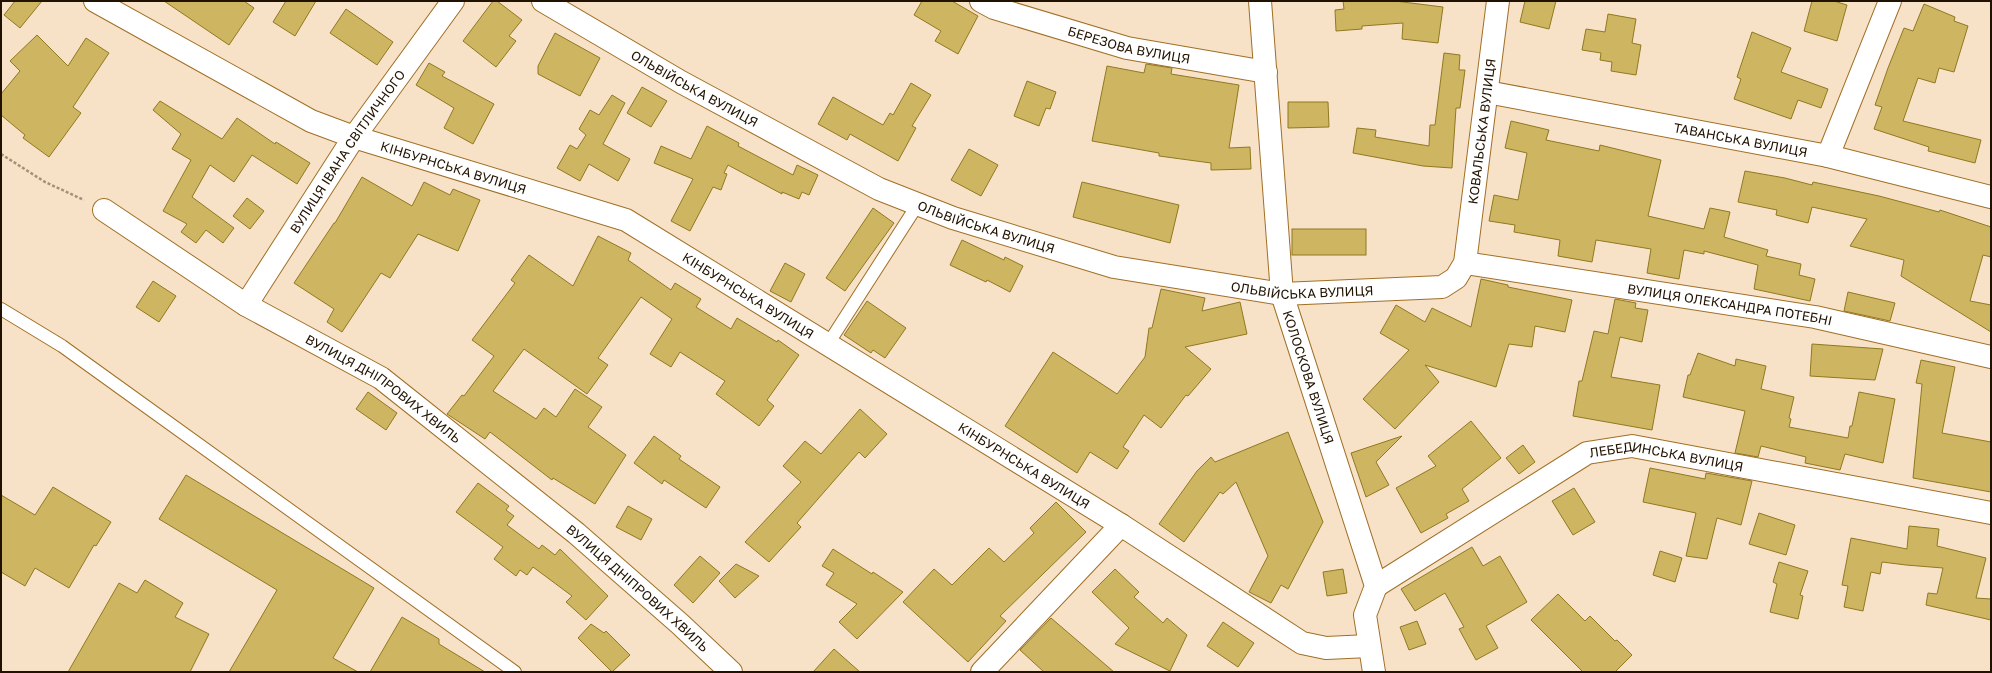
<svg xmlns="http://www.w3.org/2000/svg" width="1992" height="673" font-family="'Golos Text',sans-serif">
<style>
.building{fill:#ceb562;stroke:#907920}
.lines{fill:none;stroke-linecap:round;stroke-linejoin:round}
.service-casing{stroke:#a06f25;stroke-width:14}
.minor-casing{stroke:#a06f25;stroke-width:24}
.path{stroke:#a39079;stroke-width:2.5;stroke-dasharray:3 2;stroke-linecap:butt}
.service{stroke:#fff;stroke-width:12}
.minor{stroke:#fff;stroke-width:22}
.labels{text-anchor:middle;stroke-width:3.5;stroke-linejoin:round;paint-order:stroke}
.street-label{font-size:13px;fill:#211200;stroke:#fcf1e4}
</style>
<rect width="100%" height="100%" fill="#f8e2c7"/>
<!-- building -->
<g class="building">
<path d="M15 1H42L20 28 4 15Z"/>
<path d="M164 1H244L254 8 229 45Z"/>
<path d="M286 1H316L295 36 273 22Z"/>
<path d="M493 1H497L522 20 509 36 516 41 496 67 463 41Z"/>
<path d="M922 1H952L978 16 958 54 935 41 941 31 914 15Z"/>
<path d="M1343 1H1395L1443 7 1438 43 1402 39 1403 23 1362 26V29L1336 31 1335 10 1344 9Z"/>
<path d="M1525 1H1556L1549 29 1520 22Z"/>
<path d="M1812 1H1834L1847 5 1837 41 1804 31Z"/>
<path d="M1924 4 1955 17 1954 21 1968 26 1954 72 1939 68 1935 83 1918 78 1903 121 1981 140 1975 163 1928 151 1929 147 1874 129 1882 107 1875 105 1888 68 1904 28 1913 31Z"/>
<path d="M346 9 393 42 377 65 330 33Z"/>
<path d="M1608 14 1636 19 1632 43 1641 45 1636 75 1611 71 1612 62 1600 60 1601 53 1582 50 1586 29 1605 32Z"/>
<path d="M1752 32 1791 48 1781 72 1828 89 1821 108 1798 100 1791 119 1734 99 1741 79 1737 77Z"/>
<path d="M555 33 600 58 580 96 538 74V66Z"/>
<path d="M37 35 68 66 86 38 109 53 73 107 81 113 49 157 23 138 25 135 1 115V94L20 71 10 61Z"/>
<path d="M1444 53 1460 55 1459 70H1465L1460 108H1456L1452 168 1423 166 1353 153 1357 128 1376 130 1375 137 1429 146 1430 125H1435Z"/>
<path d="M429 63 445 72 442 76 494 104 473 144 444 128 454 108 416 85Z"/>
<path d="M1146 64 1172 68 1171 74 1239 85 1229 148 1250 147 1251 169 1211 170V163L1159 156V153L1092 141 1107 66 1144 73Z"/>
<path d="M1027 81 1056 92 1050 109 1046 108 1039 126 1014 116Z"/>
<path d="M911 83 931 95 912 126 916 128 898 161 850 134 847 140 818 124 833 97 883 125 890 113 893 115Z"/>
<path d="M642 87 667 101 651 127 627 113Z"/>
<path d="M612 95 625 103 603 144 630 159 618 181 589 164 580 181 557 168 570 145 577 149 586 135 579 129 590 110 599 115Z"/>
<path d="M160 101 222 139 237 118 275 144 276 142 310 163 297 184 252 155 234 182 210 165 192 197 234 228 223 243 206 230 196 243 181 232 187 224 163 211 191 160 172 149 181 134 153 110Z"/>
<path d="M1288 102H1328L1329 127 1288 128Z"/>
<path d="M1511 121 1549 130 1546 140 1599 151 1600 145 1661 160 1648 216 1704 229 1710 208 1730 212 1724 237 1768 250 1766 256 1801 264 1799 275 1815 279 1810 301 1754 289 1758 265 1704 251V254L1684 250 1679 279 1647 273 1651 249 1596 240 1592 262 1558 256 1560 240 1514 232 1515 225 1489 221 1494 195 1518 200 1527 153 1505 148Z"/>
<path d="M707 126 739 143 738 146 793 175 797 165 818 175 809 195 802 192 799 199 782 192V194L728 165 724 173 727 174 721 190 713 187 690 231 671 221 693 179 654 163 661 146 691 159Z"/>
<path d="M969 149 998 165 981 196 951 180Z"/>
<path d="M1745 171 1785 178 1812 185 1813 182 1879 196 1939 212 1940 210 1991 227V257L1983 255 1970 301 1991 305V332L1901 276 1904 260 1850 246 1867 219 1812 207 1808 223 1776 215 1777 210 1738 202Z"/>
<path d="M362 177 412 206 424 182 450 195 453 189 480 200 458 251 418 234 390 278 381 273 342 332 327 322 334 309 294 283 334 223H335Z"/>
<path d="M1082 182 1179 205 1170 243 1073 217Z"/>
<path d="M247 198 264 211 250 229 233 216Z"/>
<path d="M873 208 894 223 845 291 826 278Z"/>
<rect x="1292" y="229" width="74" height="26"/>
<path d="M598 236 631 253 628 260 671 290 675 283 701 299 696 307 731 329 737 318 777 342 778 340 799 355 767 400 774 406 759 426 716 394 725 381 680 352 671 367 650 354 672 319 641 297 598 358 608 365 587 394 524 349 493 391 536 419 544 408 556 417 575 389 602 407 588 427 626 455 595 504 553 478 552 480 490 432 485 439 447 414 462 395 464 396 494 356 472 340 515 283 511 280 529 255 573 286Z"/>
<path d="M962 240 1004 260 1005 257 1023 266 1010 292 987 280 986 282 950 265Z"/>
<path d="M785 263 805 274 791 302 770 291Z"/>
<path d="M1481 279 1508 285V287L1572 300 1565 332 1535 326 1532 347 1509 344 1496 387 1425 365 1439 382 1395 429 1363 399 1409 350 1380 333 1396 305 1425 322 1432 308 1471 327Z"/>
<path d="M153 281 176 296 159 322 136 307Z"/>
<path d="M1161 289 1205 298 1202 311 1240 302 1247 334 1185 347 1211 369 1188 396 1186 395 1161 428 1144 415 1123 447 1129 451 1117 469 1090 452 1077 473 1005 426 1053 352 1117 394 1145 357 1149 328H1152Z"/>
<path d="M1848 292 1895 303 1890 321 1844 311Z"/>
<path d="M1615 299 1636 303 1635 308 1648 310 1642 342 1620 337 1611 377 1660 385 1652 430 1573 416 1579 381H1582L1594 331 1608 334Z"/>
<path d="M867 301 906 328 885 358 873 350 871 353 844 335Z"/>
<path d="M1812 344 1883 349 1875 380 1810 376Z"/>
<path d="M1698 353 1735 366 1736 359 1766 366 1761 389 1794 397 1789 418 1791 419 1789 427 1848 438 1850 426H1852L1859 392 1895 399 1883 463 1845 454 1840 470 1805 463 1806 457 1761 446 1758 457 1735 453 1745 411 1683 397 1688 375H1690Z"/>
<path d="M1921 360 1955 367 1942 433 1991 442V492L1913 478 1922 384 1916 383Z"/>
<path d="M368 392 397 413 386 430 356 409Z"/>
<path d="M860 409 887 434 865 458 859 452 797 523 801 527 769 562 745 542 801 482 783 466 805 441 821 454Z"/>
<path d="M1471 421 1501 458 1462 489 1469 501 1446 514 1448 518 1421 533 1396 488 1436 466 1428 456Z"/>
<path d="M1288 432 1323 522 1288 589 1281 585 1271 603 1249 592 1268 556 1236 482 1223 494 1220 492 1184 542 1159 524 1197 471 1211 457 1215 462Z"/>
<path d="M654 436 681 456 679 459 720 487 706 508 664 480 662 484 634 463Z"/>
<path d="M1402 436 1376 462 1389 485 1366 497 1351 453Z"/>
<path d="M1523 445 1535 462 1519 474 1506 458Z"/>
<path d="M1650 468 1705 479 1706 473 1752 481 1741 525 1717 518 1707 559 1686 556 1696 513 1643 502Z"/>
<path d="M186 475 374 588 333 658 358 672H229L277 590 159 519Z"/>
<path d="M478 483 509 506 506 510 514 516 507 525 539 549 542 545 555 555 560 549 608 596 586 620 566 602 572 596 533 567 527 575 520 570 516 576 494 559 503 547 456 512Z"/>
<path d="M53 487 111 522 96 546 94 545 69 588 35 568 25 586 1 572V495L35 515Z"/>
<path d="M1574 488 1595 522 1573 535 1552 501Z"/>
<path d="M1056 502 1086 532 1000 616 1006 621 968 662 903 602 934 569 952 585 989 548 1004 562 1034 533 1030 528Z"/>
<path d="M628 506 652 519 641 540 616 527Z"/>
<path d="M1759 513 1795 525 1786 555 1749 544Z"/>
<path d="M1909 526 1939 529 1937 546 1986 558 1976 598 1991 599V620L1926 605 1928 593 1937 594 1943 568 1906 565 1882 562 1880 574 1871 572 1863 611 1844 607 1848 586 1842 585 1851 538 1907 549Z"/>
<path d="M1472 547 1483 566 1500 556 1527 602 1486 626 1498 648 1476 660 1459 629 1464 627 1445 593 1415 611 1401 589Z"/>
<path d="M833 549 872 574 873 572 903 592 857 639 839 622 857 604 826 585 834 573 822 566Z"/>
<path d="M1660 551 1682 558 1675 582 1653 575Z"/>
<path d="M700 556 720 573 693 603 674 585Z"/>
<path d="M1779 562 1808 571 1800 595 1803 596 1798 619 1770 612 1777 584 1773 582Z"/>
<path d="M736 564 759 576 735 598 719 581Z"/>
<path d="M1115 569 1139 592 1134 597 1163 623 1167 618 1187 635 1170 671 1115 644 1129 628 1092 592Z"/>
<path d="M1343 569 1347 593 1327 596 1323 572Z"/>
<path d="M145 580 183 603 175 617 209 634 190 672H68L119 583 137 593Z"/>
<path d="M1558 594 1585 621 1590 616 1615 641 1617 640 1632 655 1615 672H1583L1531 620Z"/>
<path d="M402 617 439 639V644L485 672H370Z"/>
<path d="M1051 618 1114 672H1044L1020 650Z"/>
<path d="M1417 621 1426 644 1409 650 1400 627Z"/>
<path d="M1223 622 1254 643 1238 667 1207 646Z"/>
<path d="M591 624 604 633 606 631 630 655 612 672 578 638Z"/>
<path d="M834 649 860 672H813Z"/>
</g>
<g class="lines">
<!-- service casing -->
<g class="service-casing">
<g id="service">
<path d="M1 309 62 346 515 672"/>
<path d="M828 344 918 204"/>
</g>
</g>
<!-- minor casing -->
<g class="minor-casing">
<g id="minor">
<path id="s1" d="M95 1 311 121 354 137 626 220 1121 525 1302 643 1326 648 1369 646"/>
<path id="s2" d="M543 1 681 82 879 189 953 218 1114 267 1282 294 1442 287 1456 278 1465 263 1498 1"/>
<path id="s3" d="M981 1 994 8 1127 48 1266 72"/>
<path id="s4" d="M1260 1 1282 294 1376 586 1365 615 1374 672"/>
<path id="s5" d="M1487 92 1828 156 1991 197"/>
<path d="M1828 156 1890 1"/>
<path id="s6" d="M104 210 246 305 381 378 576 533 680 624 731 672"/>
<path id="s7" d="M1465 263 1815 317 1991 357"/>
<path id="s8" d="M246 305 354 137 453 1"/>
<path id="s9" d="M1376 586 1587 453 1632 446 1991 513"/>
<path d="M982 672 1121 525"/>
</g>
</g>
<!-- path -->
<path class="path" d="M1 154 45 182 84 200"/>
<!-- service -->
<use href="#service" class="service"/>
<!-- minor -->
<use href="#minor" class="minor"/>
</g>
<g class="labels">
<!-- street labels -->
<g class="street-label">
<text dy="5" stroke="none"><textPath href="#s3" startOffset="155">БЕРЕЗОВА ВУЛИЦЯ</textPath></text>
<text dy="5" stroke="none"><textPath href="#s2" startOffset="175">ОЛЬВІЙСЬКА ВУЛИЦЯ</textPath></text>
<text dy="5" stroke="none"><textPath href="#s2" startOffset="1130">КОВАЛЬСЬКА ВУЛИЦЯ</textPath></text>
<text dy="5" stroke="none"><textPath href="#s5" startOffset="258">ТАВАНСЬКА ВУЛИЦЯ</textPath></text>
<text dy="5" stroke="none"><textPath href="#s8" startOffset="184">ВУЛИЦЯ ІВАНА СВІТЛИЧНОГО</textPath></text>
<text dy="5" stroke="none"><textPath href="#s1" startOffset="397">КІНБУРНСЬКА ВУЛИЦЯ</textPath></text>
<text dy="5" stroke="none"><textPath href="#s2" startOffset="499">ОЛЬВІЙСЬКА ВУЛИЦЯ</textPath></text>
<text dy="5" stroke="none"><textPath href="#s2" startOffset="823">ОЛЬВІЙСЬКА ВУЛИЦЯ</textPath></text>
<text dy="5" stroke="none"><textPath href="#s1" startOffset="721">КІНБУРНСЬКА ВУЛИЦЯ</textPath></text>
<text dy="5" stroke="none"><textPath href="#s7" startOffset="268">ВУЛИЦЯ ОЛЕКСАНДРА ПОТЕБНІ</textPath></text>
<text dy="5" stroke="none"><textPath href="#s4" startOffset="381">КОЛОСКОВА ВУЛИЦЯ</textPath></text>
<text dy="5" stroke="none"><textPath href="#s6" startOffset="332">ВУЛИЦЯ ДНІПРОВИХ ХВИЛЬ</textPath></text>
<text dy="5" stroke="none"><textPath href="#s9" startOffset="330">ЛЕБЕДИНСЬКА ВУЛИЦЯ</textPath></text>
<text dy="5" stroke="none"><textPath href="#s1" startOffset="1045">КІНБУРНСЬКА ВУЛИЦЯ</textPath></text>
<text dy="5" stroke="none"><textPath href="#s6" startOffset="656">ВУЛИЦЯ ДНІПРОВИХ ХВИЛЬ</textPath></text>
</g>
</g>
<!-- border -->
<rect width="1992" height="673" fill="none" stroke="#211200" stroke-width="4"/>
</svg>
